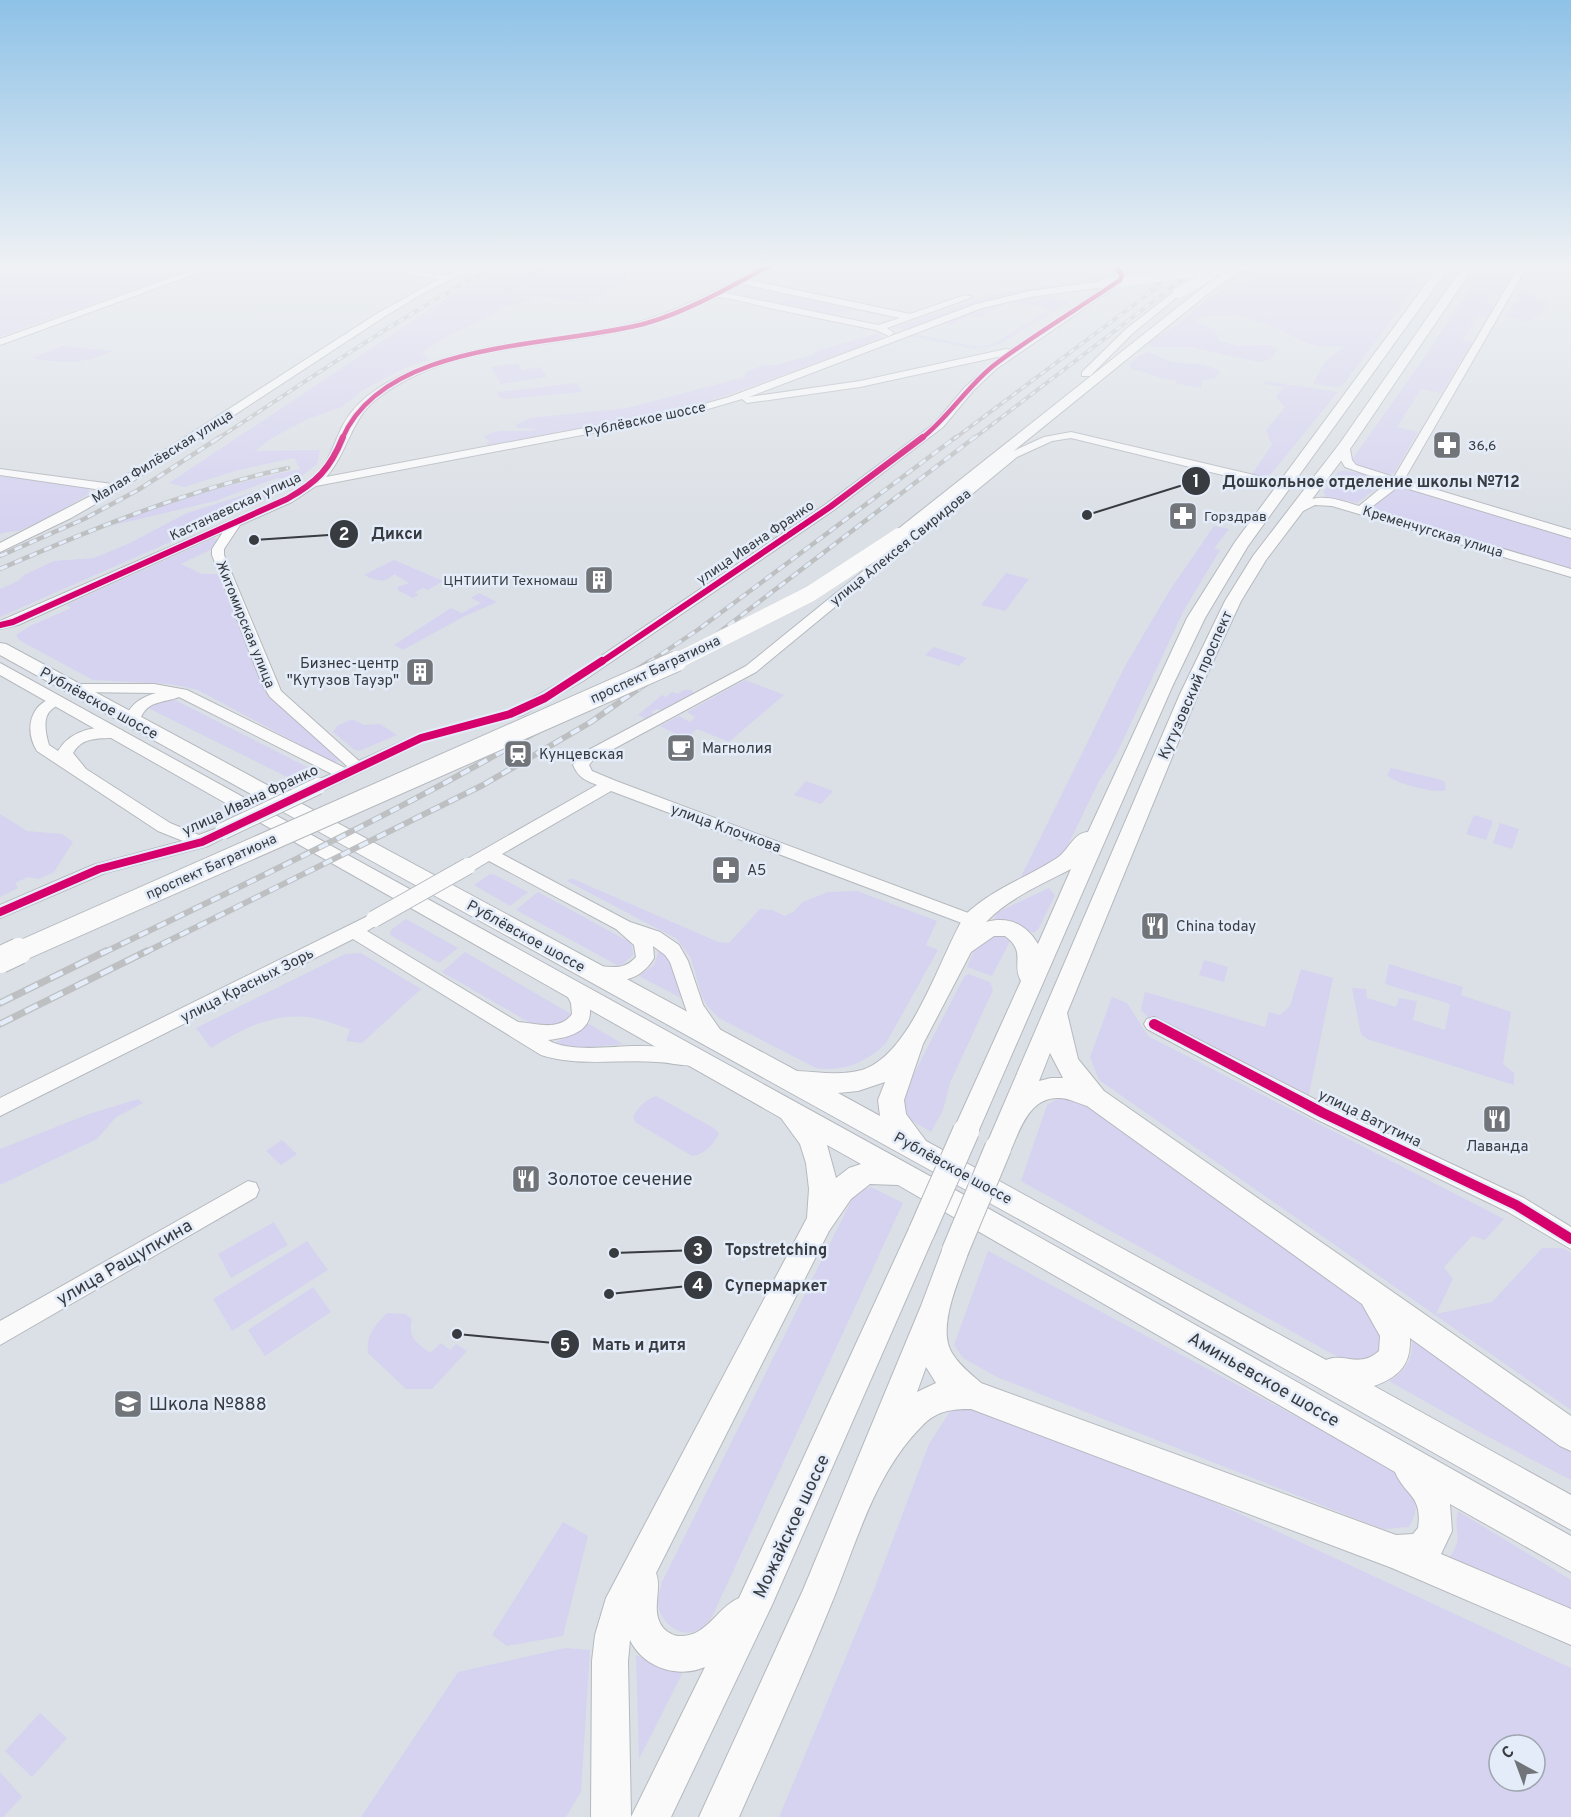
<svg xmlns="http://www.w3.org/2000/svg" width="1571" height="1817" font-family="Overpass,sans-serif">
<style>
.green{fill:#d5d3f0;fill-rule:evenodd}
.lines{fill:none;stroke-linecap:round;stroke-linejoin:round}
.stream{stroke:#a7d7e6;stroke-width:2}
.minor-casing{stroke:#b5b9be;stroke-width:2}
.major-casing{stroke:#b5b9be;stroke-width:2}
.minor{fill:#fafafb;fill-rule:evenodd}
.major{fill:#fafafb;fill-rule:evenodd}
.rail-far3-casing{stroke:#bdbfc1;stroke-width:4}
.rail-far2-casing{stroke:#bdbfc1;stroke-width:4.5}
.rail-far1-casing{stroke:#bdbfc1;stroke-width:6}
.rail-casing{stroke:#bdbfc1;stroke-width:7}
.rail-far3{stroke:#e3ecf8;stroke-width:2;stroke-dasharray:6;stroke-linecap:butt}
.rail-far2{stroke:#e3ecf8;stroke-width:3;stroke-dasharray:8;stroke-linecap:butt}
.rail-far1{stroke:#e3ecf8;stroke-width:4;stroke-dasharray:10;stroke-linecap:butt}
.rail{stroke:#e3ecf8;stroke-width:4.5;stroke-dasharray:14;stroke-linecap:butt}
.minor-bridge-far1-casing{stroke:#b5b9be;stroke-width:10;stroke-linecap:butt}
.minor-bridge-casing{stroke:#b5b9be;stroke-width:18;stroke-linecap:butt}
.major-bridge-far2-casing{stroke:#b5b9be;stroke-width:16;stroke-linecap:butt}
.major-bridge-far1-casing{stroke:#b5b9be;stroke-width:22;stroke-linecap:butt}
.major-bridge-casing{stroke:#b5b9be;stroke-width:28;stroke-linecap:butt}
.minor-bridge-far1{stroke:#fafafb;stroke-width:10}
.minor-bridge{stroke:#fafafb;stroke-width:16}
.major-bridge-far2{stroke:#fafafb;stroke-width:16}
.major-bridge-far1{stroke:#fafafb;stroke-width:20}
.major-bridge{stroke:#fafafb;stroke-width:26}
.cycleway-far3-casing{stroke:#e3ecf8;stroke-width:7}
.cycleway-far2-casing{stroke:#e3ecf8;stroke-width:9}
.cycleway-far1-casing{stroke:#e3ecf8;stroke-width:12}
.cycleway-casing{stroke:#e3ecf8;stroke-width:14}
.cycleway-far3{stroke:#d6006c;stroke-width:4.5}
.cycleway-far2{stroke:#d6006c;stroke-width:6}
.cycleway-far1{stroke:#d6006c;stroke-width:8}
.cycleway{stroke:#d6006c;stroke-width:10}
.labels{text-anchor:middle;stroke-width:5;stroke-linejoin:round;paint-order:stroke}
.far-street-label{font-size:14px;fill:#383b40;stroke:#e3ecf8}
.far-poi-label{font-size:14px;fill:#383b40;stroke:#e3ecf8;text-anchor:start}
.poi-label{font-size:15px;fill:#383b40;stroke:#e3ecf8;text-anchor:start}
.street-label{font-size:15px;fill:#383b40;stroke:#e3ecf8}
.near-poi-label{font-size:18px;fill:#383b40;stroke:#e3ecf8;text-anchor:start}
.near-street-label{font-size:18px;fill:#383b40;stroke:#e3ecf8}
.leader{fill:none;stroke:#383b40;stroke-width:2}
.callout-dot{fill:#383b40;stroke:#e3ecf8;stroke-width:2}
.mark-label{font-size:18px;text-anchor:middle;font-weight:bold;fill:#fff}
.callout-label{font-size:16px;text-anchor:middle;font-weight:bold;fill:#383b40;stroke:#e3ecf8;stroke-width:5;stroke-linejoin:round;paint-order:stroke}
</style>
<rect width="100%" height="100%" fill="#dbe0e6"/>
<!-- green -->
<g class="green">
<path d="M0 265H206L0 336Z"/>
<path d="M509 265H646L628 274 626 280 587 304 536 296 524 303 505 307 492 316 451 334 422 352 429 360 407 367 383 379 362 391 342 407 308 419 272 438 255 451 320 450 317 464 298 479 277 478 215 501 110 526C171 499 235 483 300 469L294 458 239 470 184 487 169 483 456 292Z"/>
<path d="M1317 265C1337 265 1408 259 1419 273L1414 279 1415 288 1343 385 1337 387 1313 384 1325 362 1344 347C1335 345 1325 348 1317 346 1304 343 1291 335 1278 329 1255 318 1223 311 1197 319L1196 322 1215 330 1219 341 1238 346 1270 345 1277 349 1271 359 1259 362 1190 347H1151L1149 344 1151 340 1180 324 1192 310 1214 294 1262 277Z"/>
<path d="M1485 265H1511L1508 269 1514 270 1500 296 1492 295 1486 303 1495 305 1487 317 1477 316 1462 340 1473 342 1441 393 1421 389 1397 427 1418 432 1394 473C1382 478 1358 471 1351 461L1426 355Z"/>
<path d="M1105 277 1106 281 1017 294 978 304 909 329H891L992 294Z"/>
<path d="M746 285 853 307 837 317 729 294Z"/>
<path d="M1520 290 1538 295 1536 299 1553 302 1546 305 1550 308 1527 322 1506 316 1515 301 1522 302 1517 296Z"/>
<path d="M1046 295 1072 301 998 345 975 349 909 336 914 334 978 347 993 344 1047 311 1045 308C1011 301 1009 299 979 318L968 316 953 325 942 323C977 310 1010 299 1046 295Z"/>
<path d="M876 334 881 335V337L854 349 702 404 491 446 485 444 490 442 484 437C500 425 519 435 538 429L518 428 516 425 530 418 627 408 745 377 746 372 764 365H776L813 355 816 351Z"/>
<path d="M62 346 113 351C86 364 61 364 32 358Z"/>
<path d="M1149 352 1171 362 1204 365 1220 371 1214 379 1203 380 1201 388 1178 384 1175 380 1164 379 1130 368 1129 364C1135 358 1141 354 1149 352Z"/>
<path d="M518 363 522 370 540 367 547 377 501 384 491 367Z"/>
<path d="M1263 381 1338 392 1271 474 1260 477 1252 474 1272 445 1266 430 1285 407 1276 398 1283 387 1265 384Z"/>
<path d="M577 383 582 392 504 399 499 397 497 392Z"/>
<path d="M1342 471C1353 471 1378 475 1384 483L1357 503 1326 497 1323 492 1338 472Z"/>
<path d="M0 475 88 488 89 493C84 499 26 529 18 531 11 532 7 531 0 534Z"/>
<path d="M282 483H294L270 498 0 617V589L18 581 24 575 54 561 94 558 130 543 187 513Z"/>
<path d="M1398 486 1571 538V571L1371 508Z"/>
<path d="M1214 526 1229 529 1214 548 1220 550 1184 610 1117 753 1099 781 1068 845 1060 856 1019 881 1125 666 1170 590Z"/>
<path d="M214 538 220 541 210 550 181 564 202 574H218L264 686 276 702 340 760 334 763 198 690 170 684 93 680 19 640 16 635 30 626 71 608 66 605Z"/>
<path d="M394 560 443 581 428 590 423 588 415 592 418 595 413 598 399 591 397 587 409 583 394 574C385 584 376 581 364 575Z"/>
<path d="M1006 573 1029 579 1005 611 981 605Z"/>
<path d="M479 593 497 602 463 617 403 650 394 645 451 608 462 613 481 603 471 598Z"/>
<path d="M934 647 967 658 959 666 925 655Z"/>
<path d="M745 680 784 695 729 742 697 729 686 739 660 726 679 716 690 722 695 717 687 712Z"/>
<path d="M684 690H692L694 695 664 712 657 709 651 712 657 716 649 721 638 715 662 695 666 697 672 692 678 694Z"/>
<path d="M173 699 319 773 298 781 289 778 146 707 149 704Z"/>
<path d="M352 719 364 725 380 724 397 735 359 751 355 750 333 732 337 726Z"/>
<path d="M1391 768 1438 779 1445 782 1446 790C1434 794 1394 783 1387 775Z"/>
<path d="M806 781 833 791 821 804 794 795Z"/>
<path d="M0 814 27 831 62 834 73 842 54 872 39 879 28 877 15 883 18 888 0 897Z"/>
<path d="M1474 815 1493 821 1486 840 1466 834Z"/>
<path d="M1500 823 1519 829 1512 849 1493 843Z"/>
<path d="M490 874 495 875 528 892 510 906 474 885Z"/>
<path d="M571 878 718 942 729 943 760 909 772 910 785 916 793 912 803 902 828 892 857 891 937 921 926 945 938 950 886 1043C866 1063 843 1072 816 1068L719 1018 709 1008 702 997 691 958 677 939 567 881Z"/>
<path d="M1049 888 1055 895 1038 930 1034 933 1019 926 997 923 993 920 998 912Z"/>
<path d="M538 892 626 940 632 944 633 955 623 964 617 965 516 910Z"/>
<path d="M406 919 458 948 439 963 390 935 391 930Z"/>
<path d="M1003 933 1011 939 992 976 967 967C978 943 975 939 1003 933Z"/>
<path d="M659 950 669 959 681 998 639 976 654 965Z"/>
<path d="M465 952 571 1014 557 1026 539 1028 442 972Z"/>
<path d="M361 953 421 989 362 1043 346 1041 350 1029C337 1025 322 1019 309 1017 271 1013 242 1029 211 1048L196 1028 345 954Z"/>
<path d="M1204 960 1228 967 1224 982 1199 975Z"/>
<path d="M1389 964 1463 987 1461 995 1511 1012 1503 1064 1514 1073V1085L1367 1039 1361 1034 1352 988 1366 989 1367 998 1396 1007 1399 998 1417 1001 1413 1020 1445 1030 1450 1004 1385 984Z"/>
<path d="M1301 969 1333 978 1307 1104 1154 1024 1141 1010 1145 992 1265 1027 1269 1012 1280 1015 1290 1006Z"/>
<path d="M968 974 990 982 993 990 950 1083 943 1110 931 1132 907 1118 901 1099 964 977Z"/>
<path d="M1112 997 1127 1003 1148 1036 1504 1219 1485 1240 1472 1236 1444 1267 1453 1279 1436 1314 1492 1302 1542 1248H1563L1571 1253V1410L1099 1080 1090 1057Z"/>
<path d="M587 1023 623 1044 566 1049 554 1043 578 1032Z"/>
<path d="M656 1096 714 1128 719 1133C715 1143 704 1155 692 1156L635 1122 633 1117C637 1108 647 1099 656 1096Z"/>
<path d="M1059 1098H1070L1088 1105 1374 1309 1388 1342 1375 1361 1346 1360 1336 1356 1021 1181 1047 1105Z"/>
<path d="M138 1099 143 1103 116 1117 97 1139 0 1185V1149L89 1114Z"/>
<path d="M282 1140 297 1154 281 1165 266 1151Z"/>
<path d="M871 1187 903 1203 712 1617C709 1620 705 1625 702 1628 682 1642 658 1622 658 1601 658 1595 661 1588 662 1582L855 1193Z"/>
<path d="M274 1222 288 1245 231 1278 218 1254Z"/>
<path d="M307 1241 328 1270 232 1331 213 1299Z"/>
<path d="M988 1251 1403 1474C1415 1496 1422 1505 1409 1527L1384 1529 1367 1523 997 1377 963 1358 954 1345Z"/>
<path d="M313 1287 331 1312 265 1356 248 1330Z"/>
<path d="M387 1313 405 1314 412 1319C408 1338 416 1342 430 1353L441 1343 450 1350 456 1344 467 1351 432 1389H406L368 1353C366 1335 375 1325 387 1313Z"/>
<path d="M1412 1336 1571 1441V1480L1483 1434 1389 1381C1407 1371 1414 1357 1412 1336Z"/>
<path d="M970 1397 1070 1435 1571 1668V1817H779L873 1592 929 1444 949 1413ZM1499 1745H1535V1781H1499Z"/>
<path d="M1458 1511 1571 1580V1614L1445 1563C1467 1537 1452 1535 1458 1511Z"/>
<path d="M563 1522 588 1536 563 1636 507 1646 492 1635Z"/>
<path d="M565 1648 590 1650 581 1792 566 1817H361L458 1672Z"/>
<path d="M636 1655 669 1671 684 1670 639 1759Z"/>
<path d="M40 1713 67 1738 32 1777 5 1751Z"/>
<path d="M0 1772 22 1797 3 1817H0Z"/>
</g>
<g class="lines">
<!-- stream -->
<path class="stream" d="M507 292 545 265"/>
<!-- minor casing -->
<g class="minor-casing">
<g id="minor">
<path d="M207 265H220L0 345V339Z"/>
<path d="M355 265C385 265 414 273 444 275 455 275 465 265 479 265L422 294 384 317 118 491 71 518 0 552V543L102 490 0 475V469L112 484 378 313 439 279Z"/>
<path d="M764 265H775L749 280 910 314 965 295 973 297 887 328 894 333 889 336 876 330C840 323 805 315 769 308 753 304 736 299 720 297 714 297 657 323 644 326 556 350 454 340 378 398 350 419 348 453 326 477L690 408 729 397 976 304 1030 291 1104 281 1108 284 1118 275 1114 270 1118 267 1126 275 1123 282 996 369 973 391 943 427 834 510 583 681 523 715 426 741 324 790H312L310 786 312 782 332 774 179 697C164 703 149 700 141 717L145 724 137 729 132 727 125 717C132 703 142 697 156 693L73 692 66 688 73 684H154L187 690 345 768 347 766 270 697 262 684 212 555V549L223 532 18 625 0 629V621L255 510C278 500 305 489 321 470 331 457 335 440 343 425 357 399 383 383 409 372 479 339 557 342 631 324 678 312 721 288 764 265ZM742 284 900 318 878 325 725 293ZM1104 287 1010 350 1006 349 860 381 749 397 982 308 1030 297ZM1002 356 965 387 935 423 826 504 573 675 513 709 416 735 359 761 281 691 224 555V549L240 525 292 502 316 486 691 414 742 399 747 403 860 387Z"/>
<path d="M1520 265H1528L1404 480 1571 530V538L1399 486 1369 509 1571 569V577L1332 506 1315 505 1299 513H1291V507C1319 493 1329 497 1359 506L1388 482 1345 467 1339 457 1341 444H1349L1352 460 1356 465 1394 477Z"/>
<path d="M1175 291 1182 293 1133 333 1090 376H1082V372L1126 329Z"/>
<path d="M1071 432 1284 482 1290 486 1284 490 1071 438 1052 441 1017 457 756 672 593 760 589 765 592 771 616 781 979 917 982 921 979 925 973 927 967 925 611 791 502 854 630 922 660 932 679 945 688 961 703 1005 726 1038 723 1043 716 1046 709 1043 687 1012 670 962 665 955 653 946 654 958C640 982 615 985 589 978L587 973 589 968C607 963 621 974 636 957L634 945 616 929 489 861 474 870H462L459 866 462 862 597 785C585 780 579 778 573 765L581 754 746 666 1009 453 1044 437Z"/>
<path d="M56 697 63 701C60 705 55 706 51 710 42 718 46 735 49 745L58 751C71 729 99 724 122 730L125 733 122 736C104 741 85 733 73 753L86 769 170 823 199 835 223 826 229 827 231 831 229 835 208 846 105 873 0 918V905L93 865 183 841 158 831 37 751C24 730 30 703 56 697Z"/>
<path d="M374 913 380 915 383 919 380 923 367 931 518 1022C536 1023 559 1032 572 1014L571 1003 564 989 567 984 574 982 581 984C601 1020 587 1036 548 1040 569 1053 613 1046 637 1046 658 1046 678 1047 698 1054L701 1059 698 1064C686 1068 670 1062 657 1062 618 1059 579 1067 541 1055L353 939 0 1116V1098Z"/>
<path d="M1154 1017 1330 1107 1524 1198 1571 1227V1249L1508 1212 1316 1119 1147 1029 1144 1024 1147 1019Z"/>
<path d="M248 1181 256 1183 259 1190 256 1197 0 1345V1321Z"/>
</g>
</g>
<!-- major casing -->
<g class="major-casing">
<g id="major">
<path d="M1236 265H1249L1210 292 905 539H893L891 536 893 533 1202 288Z"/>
<path d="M1440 265H1451L1248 546 1205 618 1172 687 975 1139 966 1142 957 1139 953 1131 1021 981C1011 964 1027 952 1005 936H994L971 952 923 1044 904 1100 906 1114 926 1141 1326 1360C1345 1352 1359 1369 1379 1351L1380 1336 1362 1304 1087 1106C1077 1103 1069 1098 1059 1098 1027 1097 1019 1134 1008 1156L998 1159 988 1156 985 1148 1180 694 1225 601 1253 556 1340 443 1464 265H1475L1350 449 1266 560 1241 601 1198 694 1067 1013 1078 1059 1104 1091 1571 1416V1451L1560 1446 1410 1338C1411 1366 1398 1377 1374 1386L1571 1495V1530L1042 1232 0 655V643L6 644 797 1071C818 1072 840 1076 862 1070 912 1054 939 958 965 915 992 889 1026 878 1057 858 1069 850 1073 833 1088 832L1187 618 1235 542ZM1071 869 1038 944C1026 924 1009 916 986 922 1009 898 1042 884 1071 869ZM1050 1053 1063 1078H1051L1039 1081ZM885 1082 878 1100 880 1116 838 1093 858 1091Z"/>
<path d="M0 663 966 1196 1571 1536V1572L1450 1504 1452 1531 1441 1554 1571 1609V1645L1392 1568 971 1409C951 1409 936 1411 922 1426 872 1476 855 1549 828 1612 800 1681 769 1749 739 1817H699L803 1590 921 1306 945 1242 955 1238 965 1242 969 1251C960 1278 936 1327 952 1353 959 1365 971 1374 981 1383L1396 1535 1413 1534 1418 1528C1423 1495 1405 1496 1395 1472L898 1185 870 1184 851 1199 829 1231 656 1573C662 1588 652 1608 660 1623 663 1630 671 1635 678 1636 707 1638 716 1608 739 1598L912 1222 922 1219 932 1222 936 1231 772 1605 671 1817H631L705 1667C677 1679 643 1667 630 1640L628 1661 631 1817H591L592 1661 595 1635 606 1598 807 1218 809 1189 806 1163 800 1144 781 1118 0 675ZM827 1145 861 1164 849 1168 836 1178ZM926 1367 936 1383 917 1392Z"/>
</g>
</g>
<!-- minor -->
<use href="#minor" class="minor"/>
<!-- major -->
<use href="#major" class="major"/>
<!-- rail-far3 casing -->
<g class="rail-far3-casing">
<g id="rail-far3">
<path d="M1151 288 1182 265"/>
<path d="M217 439C310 379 401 315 499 265"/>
<path d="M954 439 1159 286"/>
<path d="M973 439 1201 265"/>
</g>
</g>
<!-- rail-far2 casing -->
<g class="rail-far2-casing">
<g id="rail-far2">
<path d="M0 556 84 519 138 490 220 437"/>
<path d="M0 569C94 528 188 490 288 468"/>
<path d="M648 663 699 629 956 437"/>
<path d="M676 663 717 634 975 437"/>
</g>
</g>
<!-- rail-far1 casing -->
<g class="rail-far1-casing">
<g id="rail-far1">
<path d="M103 953C289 863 478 775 651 661"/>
<path d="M144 953 483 785 591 722 678 661"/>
</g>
</g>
<!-- rail casing -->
<g class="rail-casing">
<g id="rail">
<path d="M0 1003 106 951"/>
<path d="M0 1024 147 951"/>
</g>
</g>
<!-- rail-far3 -->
<use href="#rail-far3" class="rail-far3"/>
<!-- rail-far2 -->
<use href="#rail-far2" class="rail-far2"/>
<!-- rail-far1 -->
<use href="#rail-far1" class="rail-far1"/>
<!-- rail -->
<use href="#rail" class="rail"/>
<!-- minor-bridge-far1 casing -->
<g class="minor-bridge-far1-casing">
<g id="minor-bridge-far1">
<path d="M1104 284 1246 265"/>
<path d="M1178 293 1211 275"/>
</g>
</g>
<!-- minor-bridge casing -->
<g class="minor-bridge-casing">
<g id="minor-bridge">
<path d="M223 831 318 786"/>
<path d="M374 919 468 866"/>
</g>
</g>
<!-- major-bridge-far2 casing -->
<g class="major-bridge-far2-casing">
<path id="major-bridge-far2" d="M673 663 810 594 899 536"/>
</g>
<!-- major-bridge-far1 casing -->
<g class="major-bridge-far1-casing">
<path id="major-bridge-far1" d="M16 953 677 661"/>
</g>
<!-- major-bridge casing -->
<g class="major-bridge-casing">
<g id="major-bridge">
<path d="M0 960 19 951"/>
<path d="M922 1231 966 1131"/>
<path d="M955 1251 998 1148"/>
</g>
</g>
<!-- minor-bridge-far1 -->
<use href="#minor-bridge-far1" class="minor-bridge-far1"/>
<!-- minor-bridge -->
<use href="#minor-bridge" class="minor-bridge"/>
<!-- major-bridge-far2 -->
<use href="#major-bridge-far2" class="major-bridge-far2"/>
<!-- major-bridge-far1 -->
<use href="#major-bridge-far1" class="major-bridge-far1"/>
<!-- major-bridge -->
<use href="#major-bridge" class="major-bridge"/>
<!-- cycleway-far3 casing -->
<g class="cycleway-far3-casing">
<g id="cycleway-far3">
<path d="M342 439C385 338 557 348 647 323 691 310 731 286 771 265"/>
<path d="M921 439C948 418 966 388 993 366 1033 335 1078 309 1120 280L1122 275 1118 270"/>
</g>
</g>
<!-- cycleway-far2 casing -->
<g class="cycleway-far2-casing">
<g id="cycleway-far2">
<path d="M0 625 13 622 287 499C317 482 330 469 343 437"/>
<path d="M600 663 830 507 923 437"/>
</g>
</g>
<!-- cycleway-far1 casing -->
<g class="cycleway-far1-casing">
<path id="cycleway-far1" d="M0 912 99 869 202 842 421 738 510 714 545 698 602 661"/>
</g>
<!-- cycleway casing -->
<g class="cycleway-casing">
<path id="cycleway" d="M1154 1024 1323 1113 1516 1205 1571 1239"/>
</g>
<!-- cycleway-far3 -->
<use href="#cycleway-far3" class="cycleway-far3"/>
<!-- cycleway-far2 -->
<use href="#cycleway-far2" class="cycleway-far2"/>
<!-- cycleway-far1 -->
<use href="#cycleway-far1" class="cycleway-far1"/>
<!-- cycleway -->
<use href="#cycleway" class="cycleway"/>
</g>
<!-- sky -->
<linearGradient id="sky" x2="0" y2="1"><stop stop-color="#8ec2e7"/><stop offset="0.51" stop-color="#eff1f4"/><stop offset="1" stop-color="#eff1f4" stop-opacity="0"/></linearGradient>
<rect width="1571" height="520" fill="url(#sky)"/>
<!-- icons -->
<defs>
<g id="pharmacy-square" transform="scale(1.5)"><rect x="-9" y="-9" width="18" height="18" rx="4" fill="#71757a" stroke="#e3ecf8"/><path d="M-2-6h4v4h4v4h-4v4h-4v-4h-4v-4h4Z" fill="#fff"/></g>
<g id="building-square" transform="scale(1.5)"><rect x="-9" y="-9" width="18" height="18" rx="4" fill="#71757a" stroke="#e3ecf8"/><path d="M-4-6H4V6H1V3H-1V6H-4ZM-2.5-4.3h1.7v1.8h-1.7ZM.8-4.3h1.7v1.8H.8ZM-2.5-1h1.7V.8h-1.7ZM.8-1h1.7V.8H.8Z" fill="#fff"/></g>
<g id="cafe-square" transform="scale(1.5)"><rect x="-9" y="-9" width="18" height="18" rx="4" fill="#71757a" stroke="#e3ecf8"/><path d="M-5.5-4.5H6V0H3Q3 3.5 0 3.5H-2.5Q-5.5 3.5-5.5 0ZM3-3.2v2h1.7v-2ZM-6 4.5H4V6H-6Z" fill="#fff"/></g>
<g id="station-square" transform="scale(1.5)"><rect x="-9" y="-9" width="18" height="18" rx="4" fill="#71757a" stroke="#e3ecf8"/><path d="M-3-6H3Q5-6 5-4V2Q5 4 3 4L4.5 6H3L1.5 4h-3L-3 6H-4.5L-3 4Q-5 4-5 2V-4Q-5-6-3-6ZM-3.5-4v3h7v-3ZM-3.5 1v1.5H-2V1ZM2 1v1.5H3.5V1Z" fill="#fff"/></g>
<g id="restaurant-square" transform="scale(1.5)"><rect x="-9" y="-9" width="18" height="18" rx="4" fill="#71757a" stroke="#e3ecf8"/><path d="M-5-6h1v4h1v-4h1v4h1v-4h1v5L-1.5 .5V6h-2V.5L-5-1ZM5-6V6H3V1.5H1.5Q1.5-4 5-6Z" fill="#fff"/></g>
<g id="school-square" transform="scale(1.5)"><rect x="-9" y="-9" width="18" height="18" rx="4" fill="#71757a" stroke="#e3ecf8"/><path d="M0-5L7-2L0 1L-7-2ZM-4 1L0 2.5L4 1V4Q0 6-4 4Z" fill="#fff"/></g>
</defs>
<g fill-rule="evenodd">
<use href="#pharmacy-square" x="1447" y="445"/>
<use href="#pharmacy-square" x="1183" y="516"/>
<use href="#building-square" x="599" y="580"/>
<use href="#building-square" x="420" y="672"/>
<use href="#cafe-square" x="681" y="748"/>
<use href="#station-square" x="518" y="754"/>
<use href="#pharmacy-square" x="726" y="870"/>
<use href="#restaurant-square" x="1155" y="926"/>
<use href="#restaurant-square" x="1497" y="1119"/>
<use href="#restaurant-square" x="526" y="1179"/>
<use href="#school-square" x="128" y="1404"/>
</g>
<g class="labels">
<!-- far-street labels -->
<g class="far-street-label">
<text transform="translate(645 419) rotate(-12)" y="5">Рублёвское шоссе</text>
<text transform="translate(162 456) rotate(-32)" y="5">Малая Филёвская улица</text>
<text transform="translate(235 506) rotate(-25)" y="5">Кастанаевская улица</text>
<text transform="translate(1433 531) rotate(17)" y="5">Кременчугская улица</text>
<text transform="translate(755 542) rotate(-34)" y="5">улица Ивана Франко</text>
<text transform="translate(900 547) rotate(-39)" y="5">улица Алексея Свиридова</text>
<text transform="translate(246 624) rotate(68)" y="5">Житомирская улица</text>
<text transform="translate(655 669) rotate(-25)" y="5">проспект Багратиона</text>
<text transform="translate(211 866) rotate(-24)" y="5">проспект Багратиона</text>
</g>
<!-- far-poi labels -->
<g class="far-poi-label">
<text x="1468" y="450">36,6</text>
<text x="1204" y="521">Горздрав</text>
<text x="578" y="585" text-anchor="end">ЦНТИИТИ Техномаш</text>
</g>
<!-- poi labels -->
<g class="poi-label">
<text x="399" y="668" text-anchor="end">Бизнес-центр<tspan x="399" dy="17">"Кутузов Тауэр"</tspan></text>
<text x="702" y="753">Магнолия</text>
<text x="539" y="759">Кунцевская</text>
<text x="747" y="875">А5</text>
<text x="1176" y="931">China today</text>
<text x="1497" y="1151" text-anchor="middle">Лаванда</text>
</g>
<!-- street labels -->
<g class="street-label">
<text transform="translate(1195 685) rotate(-66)" y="5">Кутузовский проспект</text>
<text transform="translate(99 703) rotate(29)" y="5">Рублёвское шоссе</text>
<text transform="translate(250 800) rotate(-25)" y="5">улица Ивана Франко</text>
<text transform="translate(726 828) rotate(20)" y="5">улица Клочкова</text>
<text transform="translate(526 936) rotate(29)" y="5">Рублёвское шоссе</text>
<text transform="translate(247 985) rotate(-27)" y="5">улица Красных Зорь</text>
<text transform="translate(1370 1118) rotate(26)" y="5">улица Ватутина</text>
<text transform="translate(953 1168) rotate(29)" y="5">Рублёвское шоссе</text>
</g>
<!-- near-poi labels -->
<g class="near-poi-label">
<text x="547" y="1185">Золотое сечение</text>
<text x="149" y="1410">Школа №888</text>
</g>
<!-- near-street labels -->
<g class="near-street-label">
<text transform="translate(124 1262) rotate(-30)" y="6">улица Ращупкина</text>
<text transform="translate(1264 1379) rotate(30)" y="6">Аминьевское шоссе</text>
<text transform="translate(791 1526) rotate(-65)" y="6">Можайское шоссе</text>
</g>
</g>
<!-- callouts -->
<path class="leader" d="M1087 515L1196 481M254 540L344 534M614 1253L698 1250M609 1294L698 1285M457 1334L565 1344"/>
<g class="callout-dot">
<circle cx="1087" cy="515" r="6"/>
<circle cx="254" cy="540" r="6"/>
<circle cx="614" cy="1253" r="6"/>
<circle cx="609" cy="1294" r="6"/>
<circle cx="457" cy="1334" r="6"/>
<circle cx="1196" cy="481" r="15"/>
<circle cx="344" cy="534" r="15"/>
<circle cx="698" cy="1250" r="15"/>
<circle cx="698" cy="1285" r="15"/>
<circle cx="565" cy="1344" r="15"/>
</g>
<g class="mark-label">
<text x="1196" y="487">1</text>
<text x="344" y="540">2</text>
<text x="698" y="1256">3</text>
<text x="698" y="1291">4</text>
<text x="565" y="1351">5</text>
</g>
<g class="callout-label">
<text x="1371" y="487">Дошкольное отделение школы №712</text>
<text x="397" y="539">Дикси</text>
<text x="776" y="1255">Topstretching</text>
<text x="776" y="1291">Супермаркет</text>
<text x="639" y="1350">Мать и дитя</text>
</g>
<!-- north arrow -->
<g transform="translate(1517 1763) rotate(319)"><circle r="28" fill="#e3ecf8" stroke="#9fa5ae" stroke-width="1.5"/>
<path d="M0-4.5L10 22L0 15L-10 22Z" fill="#71757a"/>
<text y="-9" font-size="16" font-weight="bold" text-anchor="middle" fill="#383b40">С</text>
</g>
</svg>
